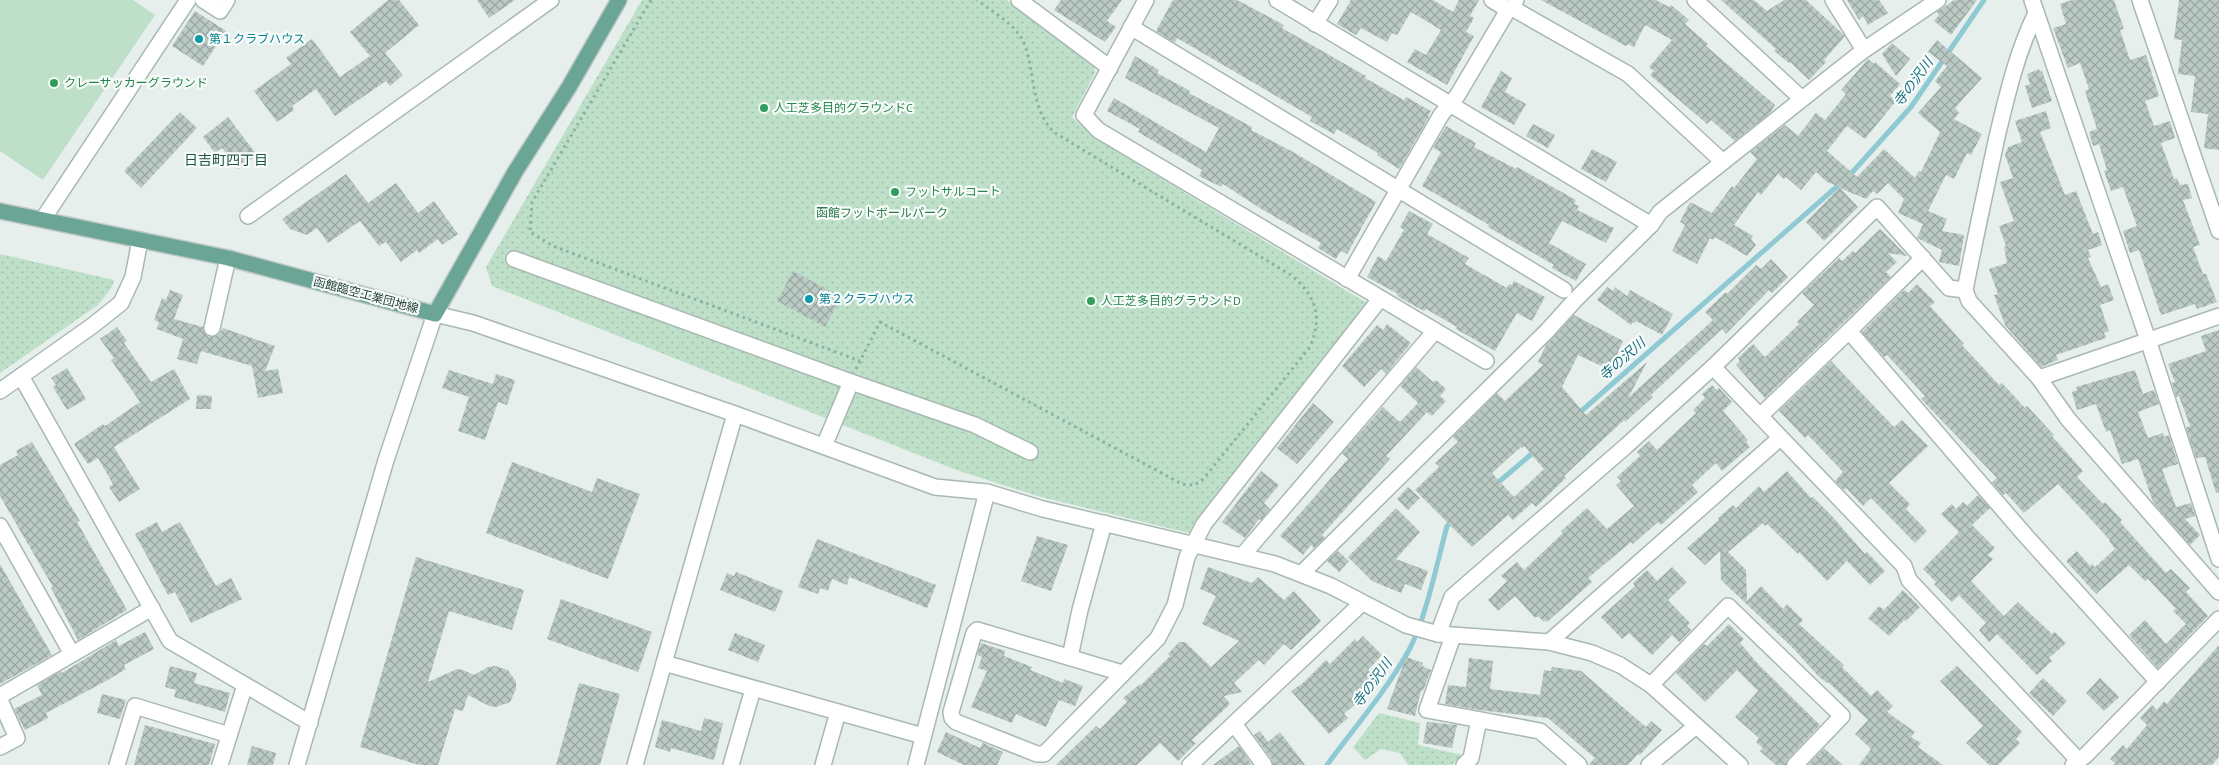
<svg xmlns="http://www.w3.org/2000/svg" width="2219" height="765" font-family="'PT Sans','Noto Sans JP',sans-serif">
<style>
.grass{fill:#bfe0c8}
.park{fill:url(#park-dots)}
.lines{fill:none;stroke-linecap:round;stroke-linejoin:round}
.stream{stroke:#8ec9d4;stroke-width:5}
.building{fill:url(#building-cross-hatch);fill-rule:evenodd}
.minor-casing{stroke:#a8b8b2;stroke-width:18}
.major-casing{stroke:#c2cac8;stroke-width:18}
.path{stroke:#86b3a5;stroke-width:3;stroke-dasharray:2.5 4;stroke-linecap:butt}
.minor{stroke:#fff;stroke-width:15}
.major{stroke:#6aa596;stroke-width:15}
.culture-dot{fill:#0f9aa8;stroke:#f7fbf9;stroke-width:2}
.leisure-dot{fill:#2e9e5b;stroke:#f7fbf9;stroke-width:2}
.labels{text-anchor:middle;stroke-width:4.5;stroke-linejoin:round;paint-order:stroke}
.culture-label{font-size:12px;fill:#0d838f;stroke:#f7fbf9;text-anchor:start}
.leisure-label{font-size:12px;fill:#27864d;stroke:#f7fbf9;text-anchor:start}
.park-label{font-size:12px;fill:#2d7a4b;stroke:#f7fbf9}
.street-label{font-size:12px;fill:#24423a;stroke:#f7fbf9}
.water-label{font-size:14px;font-style:italic;fill:#1c6f80;stroke:#f7fbf9}
.neighbourhood-label{font-size:14px;fill:#1f5548;stroke:#f7fbf9}
</style>
<defs>
<pattern id="park-dots" width="8" height="8" patternUnits="userSpaceOnUse" patternTransform="scale(1.25)"><rect width="8" height="8" fill="#bfe0c8"/><path d="M2 2h.1M6 6h.1" fill="none" stroke="#a4c1ad" stroke-width="1.8" stroke-linecap="round"/></pattern>
<pattern id="building-cross-hatch" width="8" height="8" patternUnits="userSpaceOnUse" patternTransform="scale(1.25)"><rect width="8" height="8" fill="#bbcac4"/><path d="M0 0l8 8M0 8l8-8" fill="none" stroke="#98a6a0"/></pattern>
</defs>
<rect width="100%" height="100%" fill="#e6efeb"/>
<!-- grass -->
<path class="grass" d="M0 0H133L155 15 43 180 0 151Z"/>
<!-- park -->
<g class="park">
<path d="M642 0H1007L1094 65 1095 73 1072 117 1093 137 1370 305 1193 534 1041 497 959 471 492 286 486 267Z"/>
<path d="M0 254 114 280 112 287 98 305 0 373Z"/>
<path d="M1379 713 1420 723 1418 745 1462 755 1452 765H1408L1400 753 1381 749 1365 760 1353 747Z"/>
</g>
<g class="lines">
<!-- stream -->
<g class="stream">
<path d="M1848 177 1911 107 1984 0"/>
<path d="M1578 414 1842 182"/>
<path d="M1494 486 1535 451"/>
<path d="M1327 765C1354 728 1387 690 1409 650 1426 618 1437 563 1447 526L1454 521"/>
</g>
</g>
<!-- building -->
<g class="building">
<path d="M388 0H399L419 25 385 53 403 75 390 86 386 81 335 116 316 89 292 106 294 110 277 122 254 91 291 64 286 58 312 39 340 77 370 56 350 32Z"/>
<path d="M477 0H515L489 18Z"/>
<path d="M1061 0H1122L1107 21 1116 27 1105 42 1054 10Z"/>
<path d="M1173 0H1237L1284 25 1282 28 1366 76 1365 78 1404 100 1406 97 1431 111 1428 116 1429 117 1399 169 1377 155 1378 153 1337 129 1334 134 1310 121 1312 117 1177 38 1175 43 1156 31Z"/>
<path d="M1351 0H1433L1453 12 1459 0H1479L1470 16 1474 18 1466 32 1474 36 1447 85 1407 62 1415 49 1426 55 1441 30 1411 12 1397 35 1392 33 1387 42 1361 28 1356 35 1337 24Z"/>
<path d="M1541 0H1656L1669 7 1671 5 1689 20 1685 24 1708 44 1706 46 1775 105 1770 113 1735 141 1711 120 1707 124 1650 75 1654 71 1649 67 1672 40 1645 25 1634 47 1628 44 1626 46Z"/>
<path d="M1721 0H1754L1767 11 1784 0H1806L1845 36 1824 60 1826 62 1809 80 1790 62 1789 63 1774 51 1776 49Z"/>
<path d="M1847 0H1879L1888 13 1868 25 1863 16 1859 20Z"/>
<path d="M1954 0H1977L1951 35 1934 21 1939 15 1937 12Z"/>
<path d="M2072 0H2114L2124 29 2120 30 2130 60 2146 55 2159 96 2145 101 2154 126 2170 121 2175 138 2161 143 2174 179 2177 178 2180 185 2188 184 2192 198 2183 200 2200 245 2193 247 2203 274H2206L2217 302 2197 309 2195 304 2161 315 2139 250 2130 253 2123 231 2137 226 2123 187 2111 191 2104 171 2107 170 2099 144 2093 146 2089 132 2097 129 2085 91 2089 89 2080 63 2068 68 2053 28 2066 24 2060 4Z"/>
<path d="M2179 0H2219V150L2204 148 2208 114 2191 112 2195 76 2178 74 2182 40 2174 39Z"/>
<path d="M195 11 226 31 203 66 172 46Z"/>
<path d="M1937 40 1982 78 1955 108 1959 113 1954 119 1982 134 1971 155 1967 153 1954 179 1946 175 1928 211 1947 219 1942 231 1964 235 1959 266 1939 262 1942 250 1917 238 1923 224 1898 213 1904 199 1888 183 1877 194 1873 191 1866 199 1840 188 1858 207 1824 241 1806 222 1840 187 1827 182 1816 172 1801 190 1786 177 1784 179 1778 174 1761 195 1758 192 1734 225 1753 236 1751 239 1756 245 1747 256 1715 237 1713 240 1710 238 1697 264 1672 251 1685 225 1680 222 1690 202 1712 213 1732 186 1734 188 1757 159 1750 152 1785 125 1798 136 1816 113 1825 120 1846 94 1841 90 1868 59 1874 64 1875 62 1900 84 1890 96 1896 101 1865 139 1847 126 1827 151 1857 177 1884 149 1915 178 1919 171 1921 172 1940 132 1918 113 1941 87 1935 81 1947 66 1928 52Z"/>
<path d="M1892 43 1910 59 1896 76 1882 54Z"/>
<path d="M1135 56 1159 70 1157 73 1190 91 1189 93 1252 127 1251 130 1295 153 1376 202 1347 254 1341 251 1336 259 1318 248 1321 243 1263 210 1223 184 1221 187 1199 176 1202 170 1138 132 1140 129 1107 111 1114 98 1206 152 1219 128 1125 78Z"/>
<path d="M2039 69 2040 72 2042 71 2052 101 2032 108 2025 86 2030 84 2027 74Z"/>
<path d="M1501 71 1512 78 1505 92 1526 104 1514 125 1481 107Z"/>
<path d="M2046 111 2051 128 2040 132 2065 195 2076 191 2093 234 2098 232 2102 245 2088 250 2091 257 2088 258 2101 287 2108 284 2114 300 2100 305 2109 331 2104 333 2106 338 2056 355 2058 360 2041 367 2005 325 1994 295 1998 294 1989 269 2007 263 2004 247 2006 246 1999 226 2014 221 2000 182 2013 178 2005 155 2008 147 2022 142 2015 121Z"/>
<path d="M180 112 197 128 141 188 124 171Z"/>
<path d="M228 117 257 155 238 169 222 148 215 153 203 137Z"/>
<path d="M1533 124 1555 135 1548 148 1526 136Z"/>
<path d="M1446 126 1476 143 1474 147 1516 169 1517 167 1576 200 1574 204 1579 206 1577 210 1614 228 1606 243 1562 221 1549 243 1586 264 1576 281 1552 268 1554 265 1488 227 1489 225 1422 186 1441 152 1433 148Z"/>
<path d="M1592 149 1617 162 1606 182 1581 169Z"/>
<path d="M346 174 368 203 396 183 418 213 434 201 458 234 442 245 438 239 419 253 417 250 401 262 386 242 379 246 360 221 328 243 317 228 307 235 290 229 282 219Z"/>
<path d="M1409 211 1433 224 1427 234 1469 258 1465 264 1507 288 1509 284 1512 285 1514 281 1545 297 1532 321 1517 313 1495 351 1456 329 1457 327 1426 309 1424 311 1397 296 1398 294 1367 277 1378 256 1386 261 1404 230 1400 227Z"/>
<path d="M1880 229 1907 256 1888 253 1897 262 1886 272 1891 277 1765 398 1736 365 1740 361 1738 358 1753 344 1765 357 1799 324 1797 322 1814 305 1802 293 1839 258 1842 261 1853 251 1855 253Z"/>
<path d="M1771 259 1788 277 1772 293 1769 290 1726 334 1722 329 1651 395 1653 397 1625 422 1624 420 1564 476 1566 478 1536 507 1532 503 1513 520 1508 515 1472 547 1415 490 1439 467 1435 463 1458 442 1453 437 1497 393 1505 401 1543 365 1538 362 1546 345 1574 315 1623 341 1610 370 1578 355 1562 387 1586 415 1647 362 1628 398 1713 320 1705 312 1726 292 1727 294 1756 265 1761 269ZM1524 446 1544 469 1514 497 1492 473 1521 447 1522 448Z"/>
<path d="M793 271 841 297 825 327 777 301Z"/>
<path d="M1917 284 1935 302 1930 306 1964 344 1962 345 1999 385 2002 383 2025 408 2027 406 2054 435 2052 436 2083 471 2077 477 2103 504 2105 502 2122 520 2120 522 2166 573 2171 569 2190 588 2186 592 2208 616 2158 668 2129 635 2145 620 2166 644 2186 624 2173 611 2176 609 2148 579 2145 581 2129 565 2096 594 2066 561 2077 551 2090 566 2092 564 2095 567 2115 549 2109 541 2110 540 2058 484 2024 513 2006 493 2003 495 1992 482 1997 478 1921 399 1925 396 1887 355 1884 357 1862 332 1904 290 1908 293Z"/>
<path d="M1607 287 1613 291 1615 287 1627 296 1630 290 1673 314 1662 335 1636 321 1635 323 1633 322 1631 325 1597 300Z"/>
<path d="M170 290 183 295 174 319 203 327 205 334 209 337 218 335 223 328 275 346 265 371 278 369 283 393 258 398 252 366 201 351 197 364 177 359 183 339 157 329 159 322 154 320 162 298 166 300Z"/>
<path d="M1387 324 1411 343 1386 374 1381 369 1364 387 1342 366 1377 325 1383 330Z"/>
<path d="M117 327 127 341 124 343 151 382 174 369 190 399 114 447 140 489 119 502 109 487 113 484 98 458 88 464 74 444 103 424 105 426 140 402 111 360 114 358 100 339Z"/>
<path d="M2219 330V492L2216 493 2205 457 2196 458 2186 428 2190 426 2179 396 2176 397 2172 383 2175 382 2168 364 2206 351 2201 336Z"/>
<path d="M1831 361 1894 427 1902 420 1928 446 1889 483 1910 504 1906 509 1927 531 1915 543 1871 498 1863 506 1846 488 1844 490 1835 481 1843 472 1808 435 1805 438 1779 411Z"/>
<path d="M1416 367 1433 382 1436 380 1446 389 1440 396 1446 401 1432 416 1427 412 1386 456 1390 459 1322 535 1325 538 1314 548 1311 545 1303 555 1280 536 1348 459 1342 453 1383 407 1400 422 1418 403 1400 386Z"/>
<path d="M67 368 86 399 67 410 53 387 56 385 51 378Z"/>
<path d="M449 370 493 384 496 374 515 380 507 405 498 402 485 440 458 431 469 397 442 388Z"/>
<path d="M2135 370 2143 394 2154 390 2159 404 2138 412 2148 438 2163 433 2164 437 2169 435 2178 464 2162 469 2176 507 2191 503 2195 516 2185 519 2200 535 2190 545 2153 502 2138 459 2122 464 2110 430 2106 432 2096 404 2077 410 2072 392 2077 390 2076 387Z"/>
<path d="M1712 385 1717 390 1719 388 1732 402 1723 411 1748 440 1746 442 1750 447 1722 471 1716 463 1692 485 1698 492 1661 525 1658 522 1633 544 1631 542 1588 578 1592 582 1547 622 1545 620 1544 622 1538 616 1535 618 1515 596 1498 611 1488 600 1507 581 1501 576 1517 562 1524 570 1563 533 1561 531 1587 508 1607 529 1634 506 1616 485 1621 481 1617 477 1640 456 1637 452 1649 441 1657 450 1696 413 1693 410 1705 398 1702 394Z"/>
<path d="M197 395 212 396 211 409H196Z"/>
<path d="M1313 403 1334 422 1297 464 1277 448Z"/>
<path d="M32 442 80 521 77 522 127 610 78 640 51 588 53 587 0 496V465L18 455 16 451Z"/>
<path d="M512 462 592 492 597 478 640 494 608 579 486 533Z"/>
<path d="M1261 471 1279 485 1264 503 1270 509 1261 520 1259 519 1245 538 1222 522Z"/>
<path d="M1787 471 1811 498 1813 497 1831 515 1865 554 1867 552 1885 571 1870 585 1847 561 1827 581 1799 552 1798 554 1767 524 1765 526 1763 523 1728 552 1746 570 1747 601 1761 586 1783 609 1787 604 1803 620 1799 624 1844 665 1842 667 1871 696 1877 690 1893 706 1887 712 1915 732 1911 737 1921 743 1918 747 1943 765H1859L1871 749 1855 734 1868 720 1828 682 1827 683 1819 677 1793 648 1721 580 1720 551 1705 565 1687 548 1719 520 1718 518 1733 505 1736 508 1759 486 1764 492Z"/>
<path d="M1408 487 1420 498 1408 510 1397 499Z"/>
<path d="M1978 495 1990 508 1972 525 1995 548 1988 555 1993 559 1971 581 2004 616 2018 602 2052 634 2055 632 2066 643 2049 658 2052 661 2037 675 1997 634 1989 642 1979 630 1986 623 1959 595 1952 602 1934 584 1936 582 1923 569 1959 532 1941 514 1952 504 1956 509 1963 502 1967 506Z"/>
<path d="M1396 508 1420 532 1396 559 1428 571 1421 590 1405 584 1401 593 1372 581 1348 557Z"/>
<path d="M157 522 162 532 180 522 216 586 231 578 242 599 191 623 175 592 168 595 135 534Z"/>
<path d="M1037 536 1068 545 1051 591 1021 581Z"/>
<path d="M817 539 936 585 927 608 849 577 847 585 832 579 828 591 820 588 818 594 798 587Z"/>
<path d="M1338 551 1349 561 1339 572 1327 561Z"/>
<path d="M416 557 524 590 512 630 449 611 428 682 457 669 463 670 474 675 488 667 495 666 508 670 516 682V689L510 702 496 707 489 706 468 695 463 711 455 709 438 765H419L360 747Z"/>
<path d="M0 564 52 655 0 684Z"/>
<path d="M1208 567 1252 583 1258 577 1284 600 1294 591 1321 621 1291 650 1284 644 1264 665 1259 660 1234 683 1242 692 1224 696 1230 704 1192 740 1196 743 1178 761 1160 743 1137 765H1056L1096 726 1100 729 1127 702 1123 698 1140 684 1141 685 1170 656 1168 654 1179 642H1185L1211 667 1239 641 1202 624 1216 596 1200 589Z"/>
<path d="M1672 567 1687 582 1668 600 1690 623 1687 626 1691 630 1679 642 1672 635 1652 655 1629 633 1622 639 1601 617 1635 586 1633 583 1647 570 1657 581Z"/>
<path d="M736 572 783 591 775 612 720 590 727 573 734 576Z"/>
<path d="M1903 590 1920 607 1906 621 1904 620 1889 636 1868 618 1879 606 1884 610Z"/>
<path d="M561 599 652 632 638 672 547 639Z"/>
<path d="M1729 624 1744 639 1740 643 1759 665 1820 725 1788 759 1786 765H1776L1760 751 1763 748 1756 742 1759 738 1735 717 1758 691 1737 670 1705 702 1676 673 1704 644 1707 646Z"/>
<path d="M145 632 154 649 124 665 126 669 106 681 46 713 48 718 25 730 14 709 42 695 37 685 61 671 62 673 116 640 119 646Z"/>
<path d="M735 633 765 645 758 662 728 650Z"/>
<path d="M1363 636 1382 655 1368 670 1380 683 1344 714 1348 718 1329 734 1291 691 1303 683 1326 660 1330 664 1355 639 1357 642Z"/>
<path d="M981 643 1005 651 1004 656 1032 667 1030 670 1063 683 1064 679 1083 686 1075 706 1059 700 1046 727 1016 714 1012 723 971 707 987 671 978 668 982 657 977 655Z"/>
<path d="M2219 645V757L2212 765H2114L2115 763 2110 759 2123 745 2127 749 2147 725 2140 718 2152 705 2157 710 2164 701 2167 704Z"/>
<path d="M1406 657 1423 663 1422 666 1431 670 1423 691 1421 690 1415 716 1387 709Z"/>
<path d="M1469 658 1493 661 1490 689 1540 695 1544 670 1551 671 1552 667 1581 671 1646 727 1651 721 1662 730 1640 755 1638 754 1628 765H1588L1595 758 1548 718 1479 710 1445 704 1448 685 1466 687Z"/>
<path d="M170 666 197 673 194 683 230 693 225 712 174 697 176 690 165 687Z"/>
<path d="M1957 666 2022 732 2016 739 2020 743 1998 765H1989L1966 743 1983 726 1940 681Z"/>
<path d="M2043 678 2067 701 2053 716 2029 693Z"/>
<path d="M2100 678 2119 697 2104 711 2086 693Z"/>
<path d="M579 683 620 694 600 765H556Z"/>
<path d="M102 694 126 700 120 719 97 713Z"/>
<path d="M704 718 723 723 714 760 671 748 670 752 655 747 662 720 701 731Z"/>
<path d="M1427 722 1457 725 1452 748 1423 743Z"/>
<path d="M145 725 215 744 209 765H134Z"/>
<path d="M1260 731 1268 742 1280 732 1305 765H1273L1272 760 1254 735Z"/>
<path d="M946 732 980 748 983 743 1003 752 997 765H964L937 752Z"/>
<path d="M252 746 276 753 273 765H247Z"/>
<path d="M1239 746 1252 765H1213Z"/>
<path d="M1824 748 1843 765H1808Z"/>
</g>
<g class="lines">
<!-- minor casing -->
<g class="minor-casing">
<g id="minor">
<path d="M203 0 220 11 227 0"/>
<path d="M1019 0 1110 68"/>
<path d="M1146 0 1084 115 1098 130 1486 361"/>
<path d="M1277 0 1651 225"/>
<path d="M1492 0 1508 10"/>
<path d="M1695 0 1802 99"/>
<path d="M1833 0 1864 50"/>
<path d="M2032 0 2148 340 2219 559"/>
<path d="M2140 0 2219 231"/>
<path d="M1512 8 1628 74 1723 162"/>
<path d="M1315 24 1330 0"/>
<path d="M1131 27 1564 290"/>
<path d="M248 216 551 0"/>
<path d="M43 219 188 0"/>
<path d="M1923 258 1849 331 2025 535 2158 682"/>
<path d="M514 259 851 382 975 425 1030 452"/>
<path d="M1347 279 1441 115 1457 96 1508 10 1512 8 1516 0"/>
<path d="M1965 290C1975 239 1986 188 1997 137 2007 95 2017 52 2036 13"/>
<path d="M212 328 228 258"/>
<path d="M1713 367 1904 566 1909 580 2078 760"/>
<path d="M21 376 170 641 310 723"/>
<path d="M2039 378 2219 316"/>
<path d="M0 391 92 326 121 303 133 277 140 240"/>
<path d="M1760 416 1849 331"/>
<path d="M824 446 851 382"/>
<path d="M0 526 72 654"/>
<path d="M1242 556 1435 331"/>
<path d="M1302 573 1547 331 1576 299 1651 225 1660 212 1864 50 1938 0"/>
<path d="M1438 634 1452 597 1626 446 1713 367 1877 207 1949 288 1965 290 1969 301 2039 378 2068 419 2219 592"/>
<path d="M1453 636 1427 710 1540 731 1579 765"/>
<path d="M1549 642 1780 438"/>
<path d="M1070 657 1080 610 1104 523"/>
<path d="M664 663 923 736"/>
<path d="M1122 673 977 630 974 633 951 712 952 718 956 722 1037 754H1044L1048 750 1158 638 1175 605 1187 557 1204 524 1380 299"/>
<path d="M1651 685 1728 606 1842 716 1795 765"/>
<path d="M0 696 152 608"/>
<path d="M0 700 17 738 0 747"/>
<path d="M1235 725 1264 765"/>
<path d="M117 765 135 706 229 735"/>
<path d="M220 765 245 685"/>
<path d="M297 765 386 460 435 314 473 323 735 414 935 487 987 492 1043 509 1275 564 1331 586 1406 625 1438 634 1549 642 1592 653 1620 665 1651 685 1740 765"/>
<path d="M635 765 735 414"/>
<path d="M731 765 753 689"/>
<path d="M823 765 838 712"/>
<path d="M916 765 987 492"/>
<path d="M1190 765 1362 603"/>
<path d="M1464 765 1471 758 1479 720"/>
<path d="M1649 765 1696 726"/>
<path d="M2073 765 2086 755 2219 619"/>
</g>
</g>
<!-- major casing -->
<g class="major-casing">
<path id="major" d="M0 211 228 258 435 314 515 172 569 87 619 0"/>
</g>
<!-- path -->
<g class="path">
<path d="M651 0 532 202 530 232 553 246 860 361"/>
<path d="M856 369 880 322 1182 484C1192 486 1197 485 1204 478L1310 347C1323 316 1316 296 1291 275L1055 133C1031 111 1035 74 1025 45 1017 25 994 13 977 0"/>
</g>
<!-- minor -->
<use href="#minor" class="minor"/>
<!-- major -->
<use href="#major" class="major"/>
</g>
<!-- markers -->
<g class="culture-dot">
<circle cx="199" cy="39" r="5"/>
<circle cx="809" cy="299" r="5"/>
</g>
<g class="leisure-dot">
<circle cx="54" cy="83" r="5"/>
<circle cx="764" cy="108" r="5"/>
<circle cx="895" cy="192" r="5"/>
<circle cx="1091" cy="301" r="5"/>
</g>
<g class="labels">
<!-- culture labels -->
<g class="culture-label">
<text x="209" y="43">第１クラブハウス</text>
<text x="819" y="303">第２クラブハウス</text>
</g>
<!-- leisure labels -->
<g class="leisure-label">
<text x="64" y="87">クレーサッカーグラウンド</text>
<text x="774" y="112">人工芝多目的グラウンドC</text>
<text x="905" y="196">フットサルコート</text>
<text x="1101" y="305">人工芝多目的グラウンドD</text>
</g>
<!-- park labels -->
<g class="park-label">
<text x="882" y="217">函館フットボールパーク</text>
</g>
<!-- street labels -->
<g class="street-label">
<text transform="translate(366 295) rotate(15)" y="4">函館臨空工業団地線</text>
</g>
<!-- water labels -->
<g class="water-label">
<text transform="translate(1913 82) rotate(-54)" y="5">寺の沢川</text>
<text transform="translate(1622 359) rotate(-41)" y="5">寺の沢川</text>
<text transform="translate(1372 683) rotate(-54)" y="5">寺の沢川</text>
</g>
<!-- neighbourhood labels -->
<g class="neighbourhood-label">
<text x="226" y="165">日吉町四丁目</text>
</g>
</g>
</svg>
